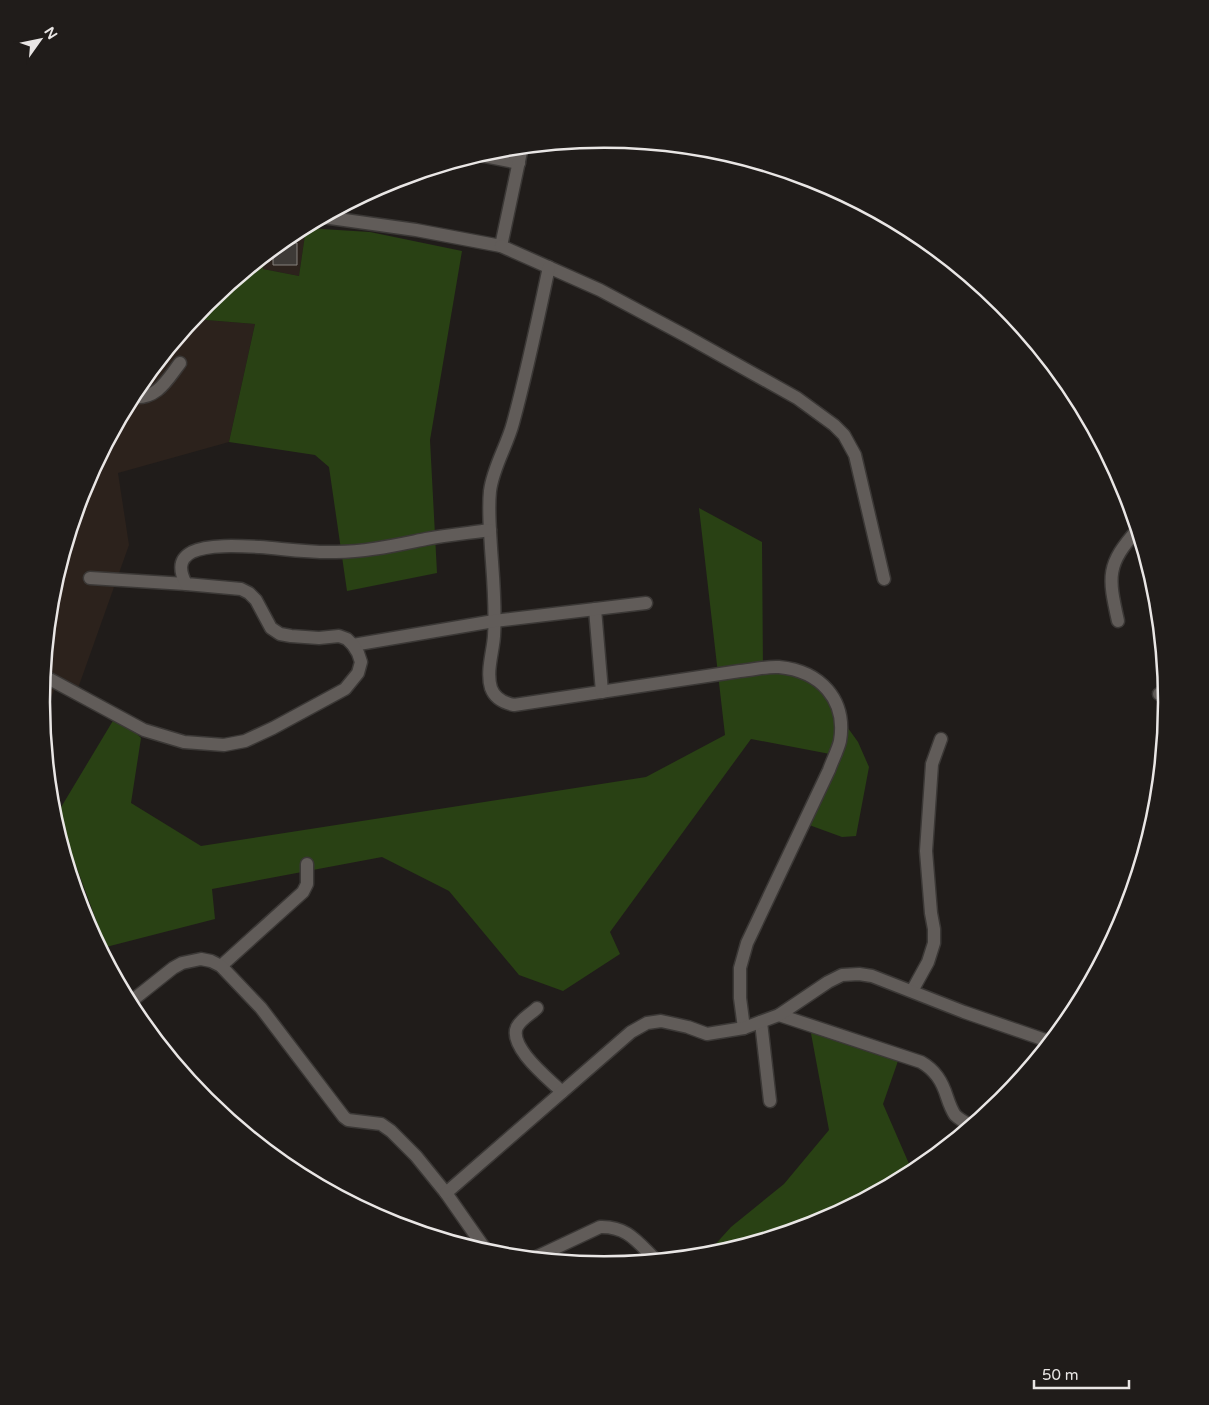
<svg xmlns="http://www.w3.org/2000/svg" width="1209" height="1405" font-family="'Varela Round',sans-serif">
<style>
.built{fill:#2c221c}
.green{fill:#294114}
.building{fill:#3e3a37;stroke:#85807c}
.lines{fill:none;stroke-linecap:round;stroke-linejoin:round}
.minor-casing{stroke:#3b3836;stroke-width:15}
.minor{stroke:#615c59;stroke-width:12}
.rim{fill:none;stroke:#e9e6e5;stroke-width:2.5}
</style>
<rect width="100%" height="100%" fill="#201c1a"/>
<!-- built -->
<g class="built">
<path d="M304 228H306L299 276 263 269 264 257 292 234Z"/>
<path d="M194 319 255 324 229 442 118 473 129 545 77 691 59 681 42 715 41 702 52 592 84 487 136 389Z"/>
</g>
<!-- green -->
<g class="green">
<path d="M306 228 370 232 462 251 430 440 437 573 347 591 329 467 315 455 229 442 255 324 194 319 206 304 264 257 263 269 299 276Z"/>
<path d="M699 508 762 542 763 673 802 675 820 689 858 742 869 767 856 836 842 837 801 822 830 754 751 739 610 932 620 954 563 991 519 975 449 891 382 857 212 889 215 919 106 947 57 814 117 714 141 738 131 803 201 846 646 777 725 735Z"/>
<path d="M810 1028 898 1061 883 1104 913 1173 820 1223 714 1255 694 1257 712 1248 731 1227 784 1184 829 1130Z"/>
</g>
<!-- building -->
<path class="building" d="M290 236V243H297V265H273V249Z"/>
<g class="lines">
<!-- minor casing -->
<g class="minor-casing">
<g id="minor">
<path d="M479 155 519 163"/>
<path d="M323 217 416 230 501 246 522 147"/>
<path d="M501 246 600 290 686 336 797 398 834 425 844 435 855 455 884 579"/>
<path d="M549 267C538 319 527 372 513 423 507 446 493 467 490 491 488 510 490 529 491 548 493 577 496 607 494 636 493 652 486 671 491 688 495 699 504 703 514 705L740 671C753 670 767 666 779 667 820 671 847 699 840 741 838 750 832 761 829 770L747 943 740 968V998L744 1028"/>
<path d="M132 397C157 400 167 380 180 363"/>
<path d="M90 578 186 584"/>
<path d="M595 609 602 692"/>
<path d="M1118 621C1108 576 1106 565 1138 529"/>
<path d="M353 645 494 621 646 603"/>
<path d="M44 676 144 730 184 742 224 745 245 741 273 728 345 689 358 673 361 662 358 653 353 645 347 639 339 636 319 638 291 636 280 634 271 628 256 600 249 593 241 589 186 584C180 572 177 560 192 552 208 544 241 546 260 547 285 549 311 553 336 552 366 552 396 545 426 539 447 535 469 533 490 530"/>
<path d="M1159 694 1167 697"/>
<path d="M221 966 303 892 307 884V864"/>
<path d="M912 991 928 962 934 943V929L931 913 926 851 932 764 941 739"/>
<path d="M129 1003 173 968 182 963 201 959 211 961 221 966 261 1008 344 1117 348 1120 381 1124 391 1131 416 1156 446 1193 488 1253"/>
<path d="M537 1008C531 1014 521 1019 517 1027 508 1047 549 1079 562 1092"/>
<path d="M779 1015 921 1062C935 1070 942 1081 947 1097 949 1103 951 1109 955 1115 960 1120 966 1123 972 1126"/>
<path d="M761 1022 770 1101"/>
<path d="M446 1193 631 1032 647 1023 661 1021 688 1027 707 1034 744 1028 779 1015 828 982 842 975 859 974 872 976 964 1012 1051 1042"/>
<path d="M532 1259 600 1227C628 1226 638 1243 657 1261"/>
</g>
</g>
<!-- minor -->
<use href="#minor" class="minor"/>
</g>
<!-- crop -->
<path d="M0 0H1209V1405H0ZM50 702a554 554 0 1 1 1108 0a554 554 0 1 1-1108 0Z" fill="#201c1a" fill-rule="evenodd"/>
<path class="rim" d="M50 702a554 554 0 1 1 1108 0a554 554 0 1 1-1108 0Z"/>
<!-- north arrow -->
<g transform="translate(40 40) rotate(57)" stroke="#201c1a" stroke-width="4" paint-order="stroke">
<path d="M0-4L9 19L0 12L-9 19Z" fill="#e9e6e5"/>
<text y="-8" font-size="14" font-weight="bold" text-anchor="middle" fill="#e9e6e5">N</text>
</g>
<!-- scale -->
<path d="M1034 1380v8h95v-8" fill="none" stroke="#e9e6e5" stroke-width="2.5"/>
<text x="1042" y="1380" font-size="15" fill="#e9e6e5" stroke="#201c1a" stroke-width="4" paint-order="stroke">50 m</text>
</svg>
